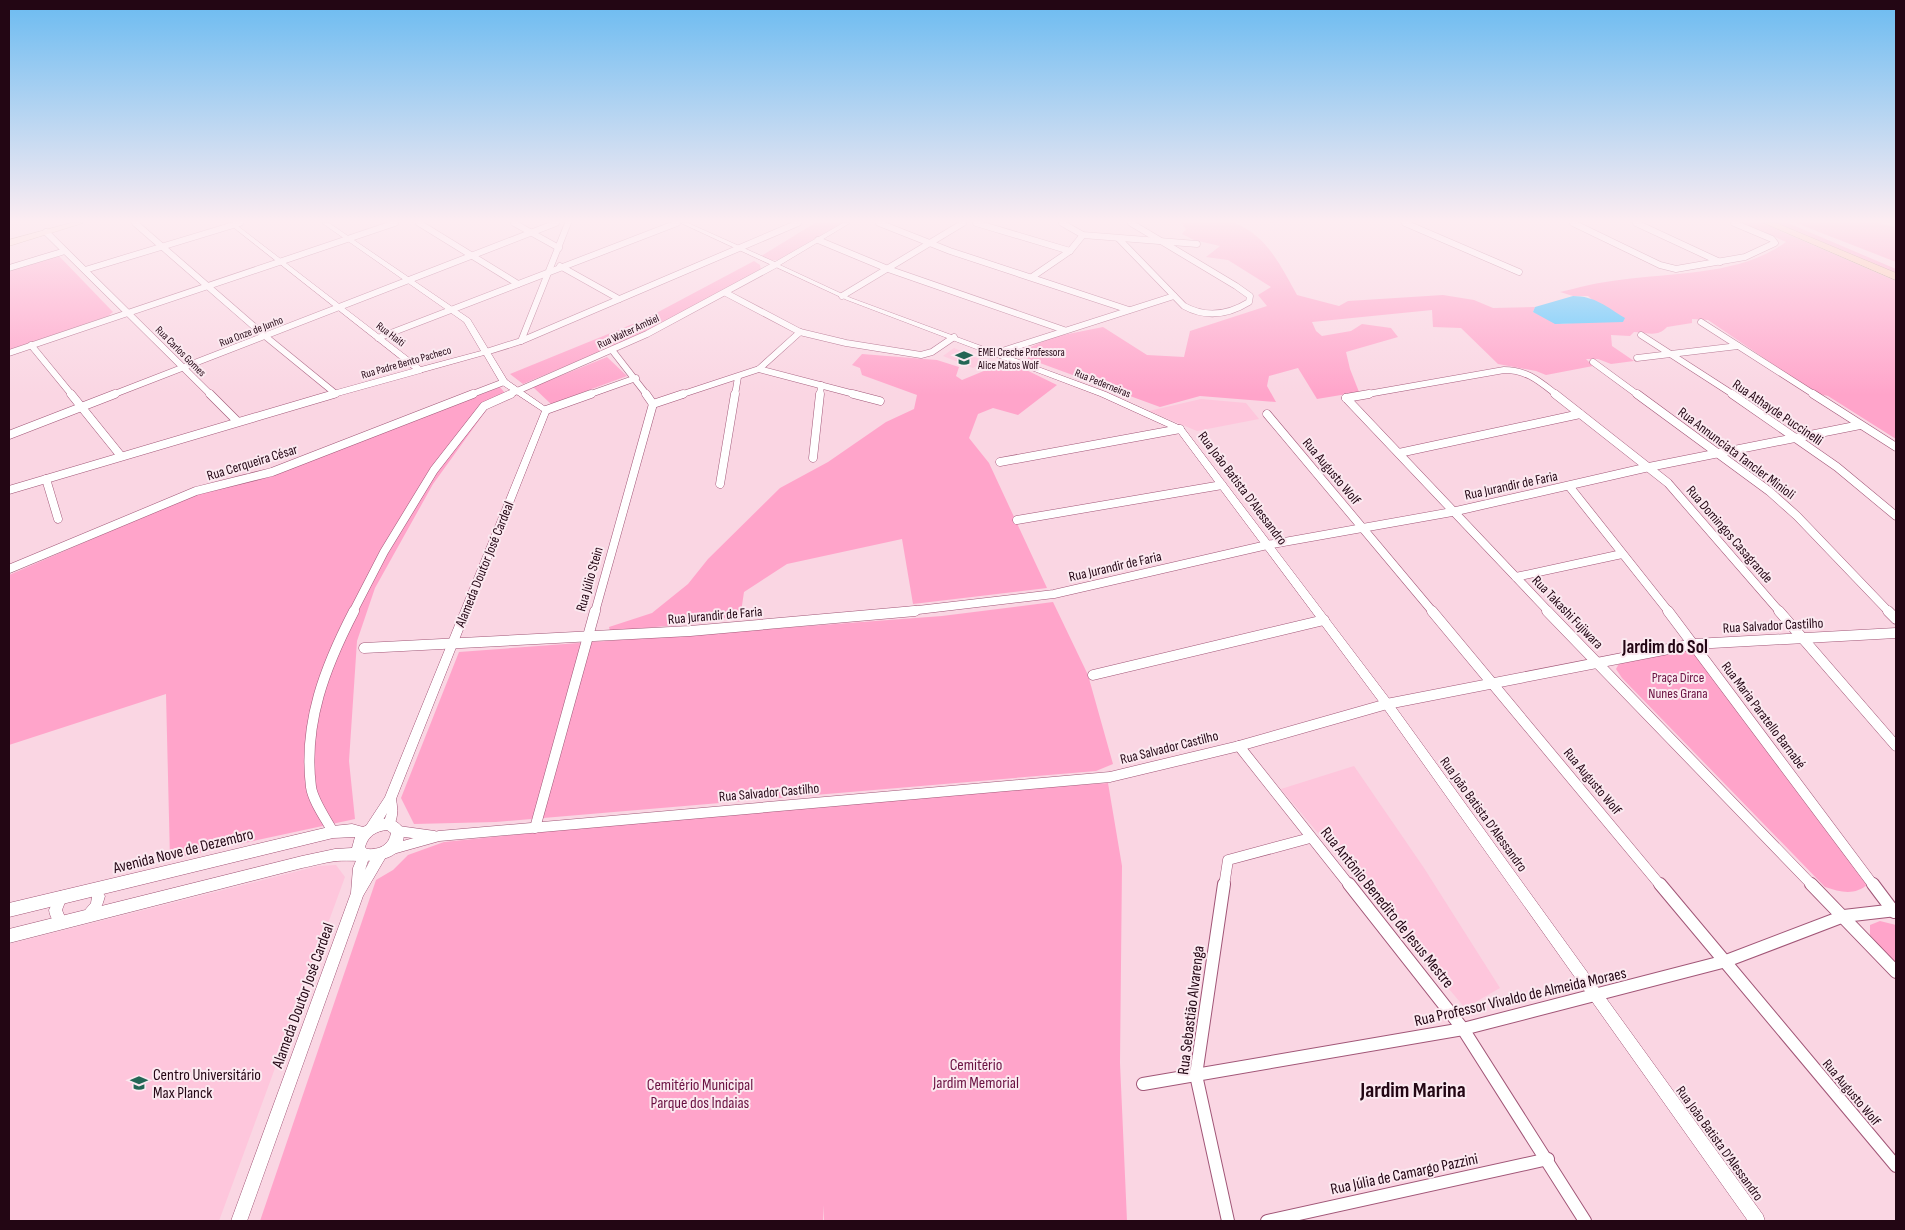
<svg xmlns="http://www.w3.org/2000/svg" width="1905" height="1230" font-family="'Sofia Sans Condensed',sans-serif">
<style>
.built{fill:#fec6dc}
.green{fill:#ffa4ca}
.water{fill:#51c6ff}
.lines{fill:none;stroke-linecap:round;stroke-linejoin:round}
.minor-far3-casing{stroke:#a15677;stroke-width:7}
.minor-far2-casing{stroke:#a15677;stroke-width:9}
.minor-far1-casing{stroke:#a15677;stroke-width:11}
.minor-casing{stroke:#a15677;stroke-width:14}
.tertiary-casing{stroke:#a15677;stroke-width:1}
.secondary-casing{stroke:#a15677;stroke-width:1}
.primary-casing{stroke:#b08576;stroke-width:1}
.motorway-casing{stroke:#b08576;stroke-width:1}
.minor-far3{stroke:#fff;stroke-width:6}
.minor-far2{stroke:#fff;stroke-width:8}
.minor-far1{stroke:#fff;stroke-width:10}
.minor{stroke:#fff;stroke-width:12}
.tertiary{fill:#fff;fill-rule:evenodd}
.secondary{fill:#fff;fill-rule:evenodd}
.primary{fill:#fddfcd;fill-rule:evenodd}
.motorway{fill:#fccaab;fill-rule:evenodd}
.labels{text-anchor:middle;stroke-width:4;stroke-linejoin:round;paint-order:stroke}
.far-street-label{font-size:11px;fill:#230614;stroke:#fbe9f0}
.far-poi-label{font-size:11px;fill:#230614;stroke:#fbe9f0;text-anchor:start}
.street-label{font-size:14px;fill:#230614;stroke:#fbe9f0}
.park-label{font-size:14px;fill:#691040;stroke:#fbe9f0}
.near-street-label{font-size:16px;fill:#230614;stroke:#fbe9f0}
.near-park-label{font-size:16px;fill:#691040;stroke:#fbe9f0}
.near-poi-label{font-size:16px;fill:#230614;stroke:#fbe9f0;text-anchor:start}
.district-label{font-size:19px;font-weight:bold;fill:#230614;stroke:#fbe9f0}
.near-district-label{font-size:22px;font-weight:bold;fill:#230614;stroke:#fbe9f0}
</style>
<rect width="100%" height="100%" fill="#fad6e3"/>
<!-- built -->
<g class="built">
<path d="M954 348 984 361 973 368 943 356Z"/>
<path d="M1201 399 1246 403 1259 419 1197 431 1149 411Z"/>
<path d="M1354 766 1424 868 1500 988 1465 1008 1281 789Z"/>
<path d="M336 865 345 877 219 1221H9V944L318 866Z"/>
</g>
<!-- green -->
<g class="green">
<path d="M815 223H842L778 260H771L761 256Z"/>
<path d="M1181 223C1190 223 1229 220 1235 223 1267 236 1281 266 1297 295L1339 306 1348 301 1443 295 1474 300 1493 308 1535 307 1533 312 1562 324 1583 322H1615L1588 296H1573L1560 292C1577 288 1595 283 1612 281 1669 272 1738 277 1786 242L1743 223H1762L1896 281V439L1828 396 1815 393 1708 320 1692 319V323L1667 327C1657 338 1647 332 1634 332L1630 336 1611 335 1612 346 1634 361 1611 364 1598 359H1586L1593 366 1546 375 1536 371 1498 364 1461 328 1433 327 1432 310 1312 322 1316 331 1322 336 1351 331 1362 324 1391 328 1398 337 1346 352 1350 369 1359 392 1317 399 1298 368 1269 376 1267 386 1276 402 1200 396 1160 407 1015 354 1053 337 1103 327 1147 355 1184 357 1190 331 1267 306 1258 295 1271 287 1228 260 1206 257 1220 246 1194 240 1182 234 1186 229Z"/>
<path d="M1773 223H1788L1896 269V275Z"/>
<path d="M1796 223H1878L1896 227V262Z"/>
<path d="M59 256 113 312 108 316 9 350V271Z"/>
<path d="M754 261 760 265 761 270 652 330 523 384 510 374 645 319Z"/>
<path d="M862 354 937 360 959 367 956 376 962 380 1008 361 1057 385 1018 415 993 408 978 414 969 438 989 463 1047 588 913 604 902 539 787 564 744 592 741 612 713 622 610 631 609 627 652 613 688 584 708 559 780 488 828 462 886 422 914 409 917 395 862 375 860 368 852 365Z"/>
<path d="M607 357 627 376 551 404 533 387Z"/>
<path d="M500 387 508 397 490 405 433 484 375 588 357 641 349 761 355 819 170 859 166 694 9 745V575L194 495 270 477Z"/>
<path d="M1053 602 1088 675 1113 764 1096 771 496 822 414 824 401 798 459 652 942 616Z"/>
<path d="M1686 650 1695 654 1868 884C1855 896 1840 892 1825 887L1622 678 1616 669 1620 662Z"/>
<path d="M1108 783 1122 866 1120 1063 1127 1221H824V1205L823 1221H260L376 880 393 870 408 855 444 842 844 801Z"/>
<path d="M1880 921 1896 925V966L1870 935V925Z"/>
</g>
<!-- water -->
<path class="water" d="M1573 296C1595 296 1607 307 1625 318L1623 322 1555 324 1533 312 1535 307Z"/>
<g class="lines">
<!-- minor-far3 casing -->
<g class="minor-far3-casing">
<g id="minor-far3">
<path d="M135 223 265 336 336 394"/>
<path d="M419 223 518 284"/>
<path d="M514 223 559 248"/>
<path d="M879 223 950 251 1129 310"/>
<path d="M976 223 1070 251"/>
<path d="M1062 223 1083 235 1197 244"/>
<path d="M1405 223 1519 272"/>
<path d="M1573 223 1660 265 1676 269 1745 257 1775 243 1772 239 1734 223"/>
<path d="M1636 223 1720 262"/>
<path d="M46 232 211 395"/>
<path d="M1118 238 1184 306C1206 318 1228 315 1249 302L1250 296 1236 286 1131 223"/>
<path d="M818 240 888 269 1064 330"/>
<path d="M560 266 619 299"/>
<path d="M9 268 65 251"/>
<path d="M85 270 240 223"/>
<path d="M1032 277 1070 251 1083 235"/>
<path d="M726 293 800 332 846 343 921 355 932 352 954 337"/>
<path d="M842 296 963 223"/>
<path d="M1701 322 1815 395"/>
<path d="M1641 335 1734 395"/>
<path d="M378 338 677 223"/>
<path d="M521 341 568 223"/>
<path d="M31 345 72 395"/>
<path d="M612 350 647 395"/>
<path d="M486 352 521 341 798 223"/>
<path d="M9 353 395 223"/>
<path d="M996 353 1174 296"/>
<path d="M1637 358 1738 346"/>
<path d="M1593 362 1638 395"/>
<path d="M759 369 858 395"/>
<path d="M112 395 556 223"/>
<path d="M330 395 420 370"/>
<path d="M470 395 504 382"/>
<path d="M508 395 647 334 775 265"/>
<path d="M588 395 636 378"/>
<path d="M680 395 759 369 800 332"/>
<path d="M735 395 738 377"/>
<path d="M820 395 821 385"/>
<path d="M1362 395 1504 370C1527 370 1539 381 1557 395"/>
</g>
</g>
<!-- minor-far2 casing -->
<g class="minor-far2-casing">
<g id="minor-far2">
<path d="M71 394 121 456"/>
<path d="M210 394 237 421"/>
<path d="M646 394 653 404"/>
<path d="M853 394 880 401"/>
<path d="M1555 394 1668 483 1780 612"/>
<path d="M1637 394 1769 491 1797 516 1889 612"/>
<path d="M1732 394 1837 467 1896 516"/>
<path d="M1813 394 1896 447"/>
<path d="M1346 398 1549 612"/>
<path d="M1346 398 1369 394"/>
<path d="M653 404 683 394"/>
<path d="M546 410 591 394"/>
<path d="M1267 414 1433 612"/>
<path d="M9 435 115 394"/>
<path d="M1399 453 1580 414"/>
<path d="M813 458 820 394"/>
<path d="M1000 462 1180 429"/>
<path d="M46 479 58 519"/>
<path d="M720 484 735 394"/>
<path d="M1569 486 1669 612"/>
<path d="M9 490 334 394"/>
<path d="M1017 520 1222 485"/>
<path d="M9 569 196 491 272 472 473 394"/>
<path d="M1516 577 1622 554"/>
<path d="M353 612 384 552 434 470 484 406 511 394"/>
<path d="M595 612 653 404"/>
<path d="M901 612 1054 594 1267 545 1452 512 1649 467 1860 425"/>
</g>
</g>
<!-- minor-far1 casing -->
<g class="minor-far1-casing">
<g id="minor-far1">
<path d="M1432 611 1661 886"/>
<path d="M1547 611 1813 886"/>
<path d="M1668 611 1874 886"/>
<path d="M1779 611 1896 746"/>
<path d="M1888 611 1896 619"/>
<path d="M364 648 690 631 915 611"/>
<path d="M1093 675 1324 620"/>
<path d="M1239 746 1350 886"/>
<path d="M535 828 595 611"/>
<path d="M398 831 434 836"/>
<path d="M333 832C326 819 313 801 311 787 303 723 325 667 354 611"/>
<path d="M389 850 439 836 1110 777 1239 746 1387 704 1694 644 1896 633"/>
<path d="M1224 886 1228 860 1310 838"/>
</g>
</g>
<!-- minor casing -->
<g class="minor-casing">
<g id="minor">
<path d="M1224 884 1196 1075 1228 1221"/>
<path d="M1349 884 1463 1029 1585 1221"/>
<path d="M1660 884 1896 1166"/>
<path d="M1811 884 1896 972"/>
<path d="M1873 884 1894 912"/>
<path d="M1143 1084 1463 1029 1726 961 1844 916 1896 910"/>
<path d="M1267 1221 1548 1159"/>
</g>
</g>
<!-- tertiary casing -->
<g class="tertiary-casing">
<g id="tertiary">
<path d="M228 223H234L421 367 481 351 464 322 322 223H329L470 319 507 380 550 410 396 799C398 811 398 817 393 828L389 829 385 828 383 824 387 813C382 821 377 836 366 833L364 829 385 797 542 411 501 384 484 355 423 372H417Z"/>
<path d="M681 223H688L775 262 843 223H850L780 265 851 298 1106 392 1183 427 1391 701 1763 1215 1765 1221H1748L1383 707 1177 431 1100 396 847 300Z"/>
<path d="M364 850 368 851 370 855 365 870C370 862 374 847 385 851L387 855 363 896 247 1221H231L351 893 353 868 360 851Z"/>
<path d="M94 884 98 886 105 896C102 907 98 918 86 922L81 920 80 916 91 903 92 897 88 890 90 886Z"/>
<path d="M61 891 65 893 67 897 62 910 67 922 66 926 61 928C54 925 50 917 49 910L57 893Z"/>
</g>
</g>
<!-- secondary casing -->
<g class="secondary-casing">
<path id="secondary" d="M389 818C396 821 405 826 404 834 403 869 359 859 337 861 325 862 313 866 302 868L9 943V929L302 856 335 849 352 848 355 837 333 838 9 917V903L333 826 352 824 363 827 378 820ZM387 830 391 833C389 846 378 850 367 849L365 847C368 836 376 831 387 830Z"/>
</g>
<!-- primary casing -->
<g class="primary-casing">
<path id="primary" d="M71 223H83L9 246V240Z"/>
</g>
<!-- motorway casing -->
<g class="motorway-casing">
<path id="motorway" d="M1764 223H1776L1896 273V280Z"/>
</g>
<!-- minor-far3 -->
<use href="#minor-far3" class="minor-far3"/>
<!-- minor-far2 -->
<use href="#minor-far2" class="minor-far2"/>
<!-- minor-far1 -->
<use href="#minor-far1" class="minor-far1"/>
<!-- minor -->
<use href="#minor" class="minor"/>
<!-- tertiary -->
<use href="#tertiary" class="tertiary"/>
<!-- secondary -->
<use href="#secondary" class="secondary"/>
<!-- primary -->
<use href="#primary" class="primary"/>
<!-- motorway -->
<use href="#motorway" class="motorway"/>
</g>
<!-- sky -->
<linearGradient id="sky" x2="0" y2="1"><stop stop-color="#6bbbf1"/><stop offset="0.56" stop-color="#fdedf2"/><stop offset="1" stop-color="#fdedf2" stop-opacity="0"/></linearGradient>
<rect width="1905" height="395" fill="url(#sky)"/>
<!-- icons -->
<defs>
<g id="school-bare" transform="scale(1.35)"><path d="M0-5L7-2L0 1L-7-2ZM-4 1L0 2.5L4 1V4Q0 6-4 4Z" fill="#246655" stroke="#fbe9f0" stroke-width="2.5" paint-order="stroke"/></g>
<g id="university-bare" transform="scale(1.35)"><path d="M0-5L7-2L0 1L-7-2ZM-4 1L0 2.5L4 1V4Q0 6-4 4Z" fill="#246655" stroke="#fbe9f0" stroke-width="2.5" paint-order="stroke"/></g>
</defs>
<g fill-rule="evenodd">
<use href="#school-bare" x="964" y="358"/>
<use href="#university-bare" x="139" y="1083"/>
</g>
<g class="labels">
<!-- far-street labels -->
<g class="far-street-label">
<text transform="translate(251 331) rotate(-21)" y="4">Rua Onze de Junho</text>
<text transform="translate(628 331) rotate(-25)" y="4">Rua Walter Ambiel</text>
<text transform="translate(391 334) rotate(37)" y="4">Rua Haiti</text>
<text transform="translate(181 351) rotate(45)" y="4">Rua Carlos Gomes</text>
<text transform="translate(406 362) rotate(-16)" y="4">Rua Padre Bento Pacheco</text>
<text transform="translate(1103 383) rotate(22)" y="4">Rua Pederneiras</text>
</g>
<!-- far-poi labels -->
<g class="far-poi-label">
<text x="978" y="356">EMEI Creche Professora<tspan x="978" dy="13">Alice Matos Wolf</tspan></text>
</g>
<!-- street labels -->
<g class="street-label">
<text transform="translate(1778 412) rotate(34)" y="5">Rua Athayde Puccinelli</text>
<text transform="translate(1737 453) rotate(37)" y="5">Rua Annunciata Tancler Minioli</text>
<text transform="translate(252 462) rotate(-17)" y="5">Rua Cerqueira César</text>
<text transform="translate(1332 471) rotate(50)" y="5">Rua Augusto Wolf</text>
<text transform="translate(1511 485) rotate(-12)" y="5">Rua Jurandir de Faria</text>
<text transform="translate(1243 488) rotate(53)" y="5">Rua João Batista D'Alessandro</text>
<text transform="translate(1730 534) rotate(49)" y="5">Rua Domingos Casagrande</text>
<text transform="translate(484 564) rotate(-68)" y="5">Alameda Doutor José Cardeal</text>
<text transform="translate(1115 566) rotate(-13)" y="5">Rua Jurandir de Faria</text>
<text transform="translate(589 579) rotate(-74)" y="5">Rua Júlio Stein</text>
<text transform="translate(1568 612) rotate(46)" y="5">Rua Takashi Fujiwara</text>
<text transform="translate(715 615) rotate(-5)" y="5">Rua Jurandir de Faria</text>
<text transform="translate(1773 625) rotate(-3)" y="5">Rua Salvador Castilho</text>
<text transform="translate(1764 715) rotate(53)" y="5">Rua Maria Paratello Barnabé</text>
<text transform="translate(1169 747) rotate(-14)" y="5">Rua Salvador Castilho</text>
<text transform="translate(1593 781) rotate(50)" y="5">Rua Augusto Wolf</text>
<text transform="translate(769 792) rotate(-5)" y="5">Rua Salvador Castilho</text>
<text transform="translate(1484 814) rotate(54)" y="5">Rua João Batista D'Alessandro</text>
<text transform="translate(1852 1092) rotate(50)" y="5">Rua Augusto Wolf</text>
<text transform="translate(1720 1143) rotate(54)" y="5">Rua João Batista D'Alessandro</text>
</g>
<!-- park labels -->
<g class="park-label">
<text x="1678" y="682">Praça Dirce<tspan x="1678" dy="16">Nunes Grana</tspan></text>
</g>
<!-- near-street labels -->
<g class="near-street-label">
<text transform="translate(183 850) rotate(-14)" y="6">Avenida Nove de Dezembro</text>
<text transform="translate(1388 907) rotate(51)" y="6">Rua Antônio Benedito de Jesus Mestre</text>
<text transform="translate(302 995) rotate(-70)" y="6">Alameda Doutor José Cardeal</text>
<text transform="translate(1520 996) rotate(-13)" y="6">Rua Professor Vivaldo de Almeida Moraes</text>
<text transform="translate(1190 1010) rotate(-83)" y="6">Rua Sebastião Alvarenga</text>
<text transform="translate(1404 1173) rotate(-12)" y="6">Rua Júlia de Camargo Pazzini</text>
</g>
<!-- near-park labels -->
<g class="near-park-label">
<text x="976" y="1070">Cemitério<tspan x="976" dy="18">Jardim Memorial</tspan></text>
<text x="700" y="1090">Cemitério Municipal<tspan x="700" dy="18">Parque dos Indaias</tspan></text>
</g>
<!-- near-poi labels -->
<g class="near-poi-label">
<text x="153" y="1080">Centro Universitário<tspan x="153" dy="18">Max Planck</tspan></text>
</g>
<!-- district labels -->
<g class="district-label">
<text x="1665" y="653">Jardim do Sol</text>
</g>
<!-- near-district labels -->
<g class="near-district-label">
<text x="1413" y="1097">Jardim Marina</text>
</g>
</g>
<!-- border -->
<rect width="1905" height="1230" fill="none" stroke="#230614" stroke-width="20"/>
</svg>
